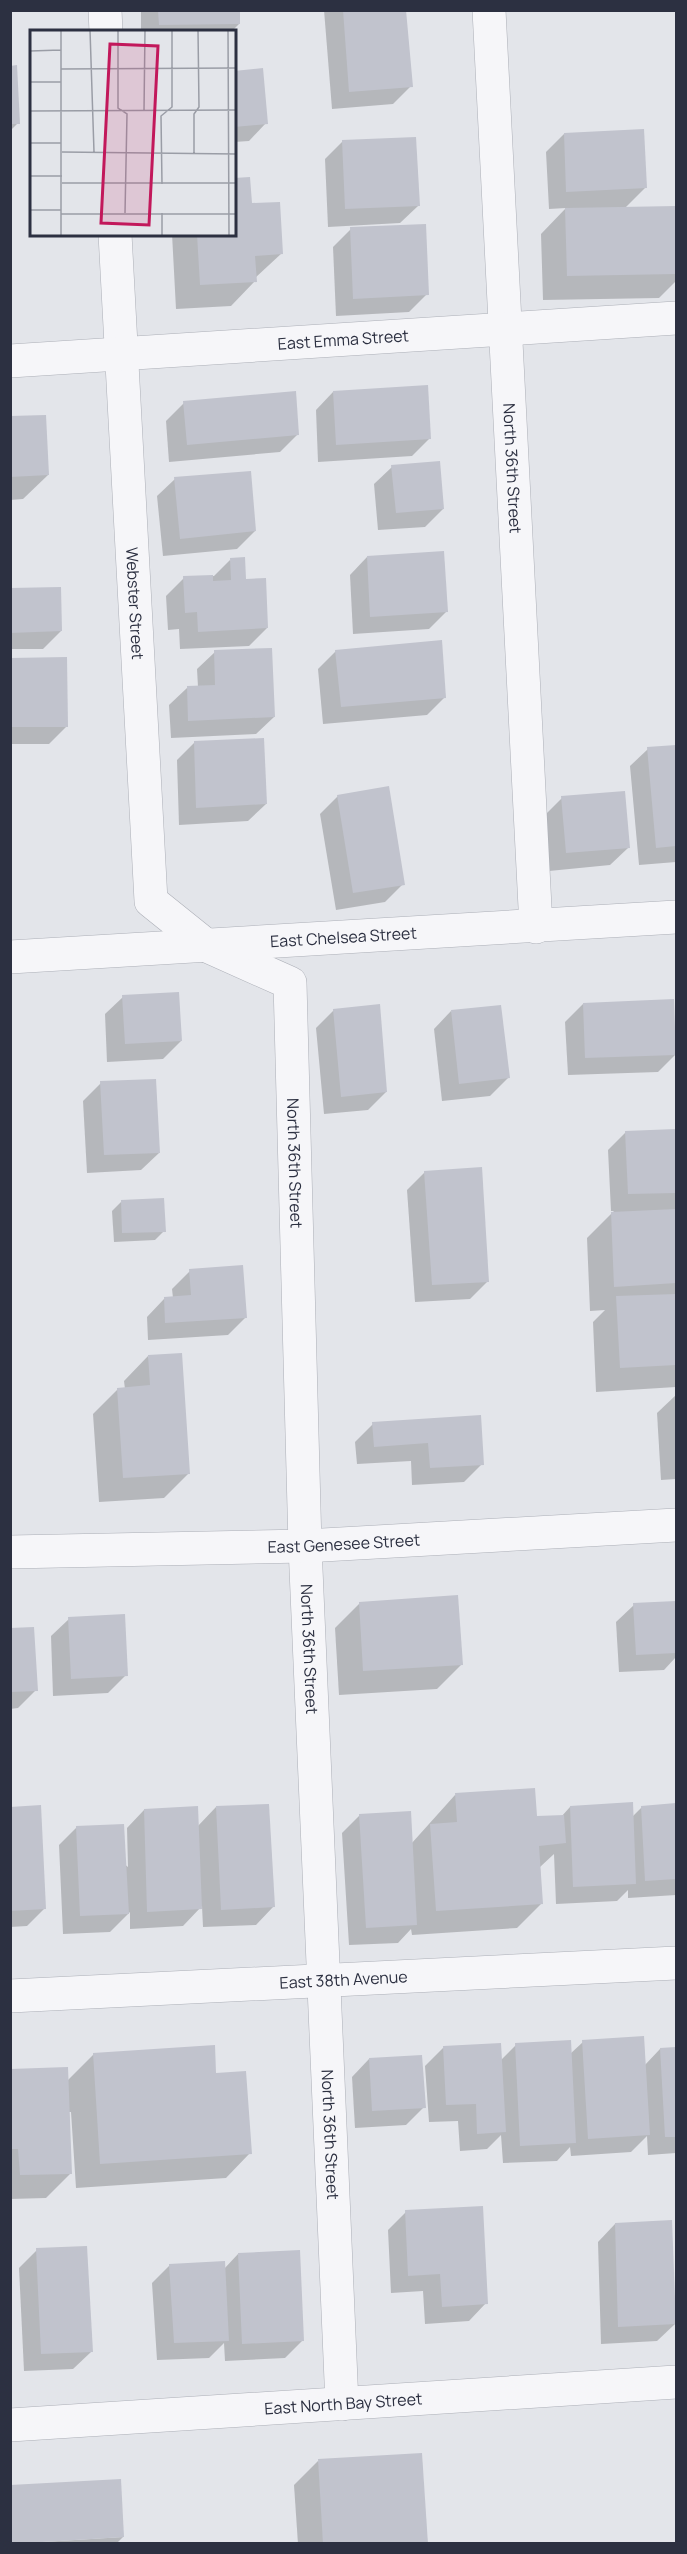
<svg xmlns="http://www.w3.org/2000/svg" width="687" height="2554" font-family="Manrope,sans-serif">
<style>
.shadow{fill:#0003}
.building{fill:#c1c3cd}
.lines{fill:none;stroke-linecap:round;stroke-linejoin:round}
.minor-casing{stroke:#acafb7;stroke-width:34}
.minor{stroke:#f6f6f9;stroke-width:33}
.labels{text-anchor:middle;stroke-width:4.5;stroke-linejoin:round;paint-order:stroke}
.street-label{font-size:16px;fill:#2c3041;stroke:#f3f4f8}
.inset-road{fill:none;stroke:#9a9da6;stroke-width:1.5}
.view{fill:#c2185b;fill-opacity:0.15;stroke:#c2185b;stroke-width:3}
.inset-edge{fill:none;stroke:#2c3041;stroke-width:3}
</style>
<rect width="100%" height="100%" fill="#e3e5ea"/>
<!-- shadow -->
<g class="shadow">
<path d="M141 10H238L239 24 231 32H141Z"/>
<path d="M324 10H404L411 86 393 104 332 109Z"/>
<path d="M10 67 18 123 10 131Z"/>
<path d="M234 72 266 123 249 141 234 142Z"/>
<path d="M564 134 645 188 625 208 676 207V281L659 298 543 300 541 234 566 208 549 209 546 152Z"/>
<path d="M343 141 418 206 400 223 328 227 325 159Z"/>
<path d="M234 180 282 253 255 278V281L231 306 176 309 172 234H234Z"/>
<path d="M351 229 427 294 409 312 336 316 333 247Z"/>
<path d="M333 392 430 438 412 456 318 462 316 410Z"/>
<path d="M184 403 298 434 280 452 169 462 166 421Z"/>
<path d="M10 418 48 475 23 499 10 500Z"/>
<path d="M392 467 443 509 425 527 378 530 374 484Z"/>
<path d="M175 479 255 531 237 549 163 556 157 496Z"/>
<path d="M367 557 447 611 429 629 353 634 350 575Z"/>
<path d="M230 560 244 580 267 628 249 646 180 649 179 629 168 630 166 596 184 578 214 576Z"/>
<path d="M10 590 61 631 43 649H10Z"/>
<path d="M336 651 445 697 427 715 323 724 318 669Z"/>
<path d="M215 652 274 717 256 734 171 738 169 705 187 688 198 687 197 669Z"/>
<path d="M10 660 67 726 49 744H10Z"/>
<path d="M195 742 266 804 248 821 179 825 177 760Z"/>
<path d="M676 746V862L639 865 630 766 648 749Z"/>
<path d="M338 796 403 884 385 902 336 910 320 814Z"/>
<path d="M562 798 628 848 610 865 549 871 544 816Z"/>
<path d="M123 997 181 1041 163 1059 107 1062 105 1014Z"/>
<path d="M583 1004 676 1054 658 1072 568 1075 565 1022Z"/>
<path d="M334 1010 386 1092 368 1110 324 1114 316 1028Z"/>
<path d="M451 1011 508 1078 490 1096 442 1101 434 1029Z"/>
<path d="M101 1083 159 1153 141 1170 87 1173 83 1101Z"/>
<path d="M676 1130V1387L596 1392 593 1322 605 1310 590 1311 587 1238 614 1211H611L608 1150 626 1132Z"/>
<path d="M425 1172 488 1281 470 1299 415 1302 407 1190Z"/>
<path d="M121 1202 164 1231 155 1240 114 1242 112 1211Z"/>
<path d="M190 1271 246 1317 228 1335 148 1340 147 1317 164 1299 173 1298 172 1289Z"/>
<path d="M148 1356 188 1474 164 1498 99 1502 93 1414 118 1389H125L124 1381Z"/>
<path d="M676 1395V1479L661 1480 657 1413Z"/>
<path d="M479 1417 482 1464 464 1482 412 1485 411 1461 357 1464 355 1442 373 1424Z"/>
<path d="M676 1602V1657L664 1670 619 1672 616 1622 634 1605Z"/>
<path d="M360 1603 462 1664 437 1689 339 1695 335 1628Z"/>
<path d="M69 1619 126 1675 108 1693 53 1696 51 1636Z"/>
<path d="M10 1630 36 1690 18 1708 10 1709Z"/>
<path d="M455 1795 535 1818 561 1817 570 1807 632 1817 642 1807 676 1805V1895L628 1898V1890L617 1901 556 1904 554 1854 540 1867 542 1903 517 1928 412 1935 411 1929 398 1943 349 1945 342 1833 360 1815 411 1844Z"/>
<path d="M216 1807 273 1907 256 1925 203 1927 202 1906 183 1926 130 1929V1912L110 1932 63 1934 59 1845 77 1827 128 1867 127 1828 144 1810 197 1827Z"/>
<path d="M10 1808 45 1908 27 1926 10 1927Z"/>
<path d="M583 2042 644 2066 660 2049 676 2048V2153L648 2155 647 2136 631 2152 571 2156 570 2147 557 2161 503 2163 501 2135 487 2149 460 2151 458 2121 429 2122 425 2066 443 2048 501 2060 516 2045 570 2054Z"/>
<path d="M94 2054 215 2075 250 2153 226 2178 76 2188 71 2112H69L71 2173 46 2198 10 2199V2071L67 2081Z"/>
<path d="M369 2059 424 2107 406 2125 355 2128 352 2077Z"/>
<path d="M406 2212 486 2303 469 2321 425 2324 423 2291 391 2293 388 2230Z"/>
<path d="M615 2224 675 2324 657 2341 601 2344 598 2242Z"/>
<path d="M37 2250 91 2352 73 2369 24 2371 19 2268Z"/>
<path d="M238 2254 303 2340 285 2358 225 2361 224 2343 209 2358 157 2360 152 2283 170 2265 224 2269Z"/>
<path d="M318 2461 427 2544H298L294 2485Z"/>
<path d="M123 2537 116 2544H10Z"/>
</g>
<!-- building -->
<g class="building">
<path d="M158 10H240V24L159 25Z"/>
<path d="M343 10H406L413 87 349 92Z"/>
<path d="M17 65 20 124H10V66Z"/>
<path d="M263 68 268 124 234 127V71Z"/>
<path d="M644 129 647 188 566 192 564 133Z"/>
<path d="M416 137 420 206 345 209 342 140Z"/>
<path d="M250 177 252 203 280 202 283 254 255 256 257 282 200 285 197 234H234V178Z"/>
<path d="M676 206V274L567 276 565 208Z"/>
<path d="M426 224 429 295 353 299 350 227Z"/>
<path d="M428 385 431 439 336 445 333 391Z"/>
<path d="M296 391 299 435 187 445 183 401Z"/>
<path d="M46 415 49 475 10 477V416Z"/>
<path d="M440 461 444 509 396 513 391 465Z"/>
<path d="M251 471 256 531 180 539 174 477Z"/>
<path d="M444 551 448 612 370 617 367 556Z"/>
<path d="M245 557 246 579 266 578 268 628 198 632 197 612 185 613 183 576 213 575V581L231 580 230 558Z"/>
<path d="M61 587 62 631 10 633V588Z"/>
<path d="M442 640 446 698 341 707 335 650Z"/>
<path d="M272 648 275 717 188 721 187 686 215 685 214 650Z"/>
<path d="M67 657 68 727H10V658Z"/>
<path d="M264 738 267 804 196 808 194 741Z"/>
<path d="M676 745V846L656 848 647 747Z"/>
<path d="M389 786 405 885 353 893 337 795Z"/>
<path d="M625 791 630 848 566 853 561 796Z"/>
<path d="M179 992 182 1041 125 1044 122 995Z"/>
<path d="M674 999 676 1055 585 1058 583 1003Z"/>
<path d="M380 1004 387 1092 341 1097 333 1009Z"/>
<path d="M501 1005 510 1078 459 1084 451 1010Z"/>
<path d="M156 1079 160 1153 104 1155 100 1081Z"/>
<path d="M676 1129V1193L628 1194 625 1131Z"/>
<path d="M482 1167 489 1282 432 1285 424 1171Z"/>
<path d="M164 1198 166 1232 122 1233 121 1200Z"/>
<path d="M676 1209V1283L614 1287 611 1212Z"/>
<path d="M243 1265 247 1318 165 1323 164 1297 191 1295 189 1269Z"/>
<path d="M676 1294V1365L620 1368 616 1296Z"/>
<path d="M182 1353 190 1474 123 1478 117 1388 150 1385 148 1355Z"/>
<path d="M481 1415 484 1465 430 1468 428 1443 374 1447 372 1422Z"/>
<path d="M458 1595 463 1665 363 1671 359 1602Z"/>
<path d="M676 1601V1653L636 1655 633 1603Z"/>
<path d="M125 1614 128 1676 71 1679 68 1617Z"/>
<path d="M34 1627 38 1691 10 1692V1628Z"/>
<path d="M535 1788 537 1816 564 1815 566 1843 539 1846 543 1904 436 1911 430 1824 457 1822 455 1793Z"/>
<path d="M633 1802 636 1884 573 1887 570 1806Z"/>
<path d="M676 1803V1879L645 1881 641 1806Z"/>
<path d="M269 1804 275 1907 221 1910 216 1806Z"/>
<path d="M41 1805 46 1909 10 1911V1807Z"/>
<path d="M198 1806 202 1909 147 1912 144 1809Z"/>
<path d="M411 1811 417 1925 366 1928 359 1814Z"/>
<path d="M124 1824 129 1914 80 1916 76 1826Z"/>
<path d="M644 2036 650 2135 588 2139 582 2040Z"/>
<path d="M571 2040 576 2143 520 2146 515 2043Z"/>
<path d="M501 2043 506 2132 477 2134 476 2104 446 2105 443 2046Z"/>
<path d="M215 2045 216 2073 246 2071 252 2154 100 2164 93 2053Z"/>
<path d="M676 2047V2137H665L660 2048Z"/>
<path d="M422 2055 426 2108 372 2111 369 2058Z"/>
<path d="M68 2067 72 2174 20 2175 18 2149H10V2069Z"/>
<path d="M483 2206 488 2304 442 2307 440 2274 408 2276 405 2210Z"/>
<path d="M672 2220 676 2324 618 2327 615 2223Z"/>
<path d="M87 2246 93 2352 41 2354 36 2248Z"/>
<path d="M300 2250 304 2341 242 2344 238 2253Z"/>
<path d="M225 2261 229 2341 174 2343 169 2264Z"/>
<path d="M422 2453 428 2544H323L318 2459Z"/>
<path d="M121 2479 124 2537 10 2544V2485Z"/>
</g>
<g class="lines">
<!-- minor casing -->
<g class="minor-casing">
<g id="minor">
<path d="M105 10 106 32"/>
<path id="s1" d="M489 10 536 927"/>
<path id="s2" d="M115 234 151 901 207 946 290 983 305 1546 342 2404"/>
<path id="s3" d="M10 361 676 318"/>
<path id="s4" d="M10 957 676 917"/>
<path id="s5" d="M10 1552 305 1546 676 1525"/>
<path id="s6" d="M10 1996 676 1963"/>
<path id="s7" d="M10 2425 676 2382"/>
</g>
</g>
<!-- minor -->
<use href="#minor" class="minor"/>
</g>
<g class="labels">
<!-- street labels -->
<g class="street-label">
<text dy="6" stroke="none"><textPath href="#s3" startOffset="334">East Emma Street</textPath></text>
<text dy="6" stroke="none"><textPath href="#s1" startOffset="459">North 36th Street</textPath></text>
<text dy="6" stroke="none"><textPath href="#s2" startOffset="370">Webster Street</textPath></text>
<text dy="6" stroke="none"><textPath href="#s4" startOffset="334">East Chelsea Street</textPath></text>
<text dy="6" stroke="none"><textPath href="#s2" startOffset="1011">North 36th Street</textPath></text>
<text dy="6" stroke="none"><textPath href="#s5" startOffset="334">East Genesee Street</textPath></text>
<text dy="6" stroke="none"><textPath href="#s2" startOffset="1497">North 36th Street</textPath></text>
<text dy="6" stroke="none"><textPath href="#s6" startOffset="334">East 38th Avenue</textPath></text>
<text dy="6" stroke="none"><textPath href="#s2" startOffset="1983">North 36th Street</textPath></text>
<text dy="6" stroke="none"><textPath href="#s7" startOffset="334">East North Bay Street</textPath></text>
</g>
</g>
<!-- overview -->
<g transform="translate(30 30)">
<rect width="206" height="206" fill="#e3e5ea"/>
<path class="inset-road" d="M31 0V205M60 0 64 122M88 0V78L97 84 95 183M198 0 199 205M0 21 31 20M31 39 206 38M0 52H31M0 81 206 80M114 81 115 0M0 113H31M32 122 206 124M164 123V84L169 77 168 0M0 146H32M32 153H206M132 154 131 86 142 77V0M0 180H31M132 183V205M31 184H206"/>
<path class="view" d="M80 14 128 16 119 195 71 193Z"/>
<rect width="206" height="206" class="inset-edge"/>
</g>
<!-- border -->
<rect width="687" height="2554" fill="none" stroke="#2c3041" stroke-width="24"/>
</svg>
